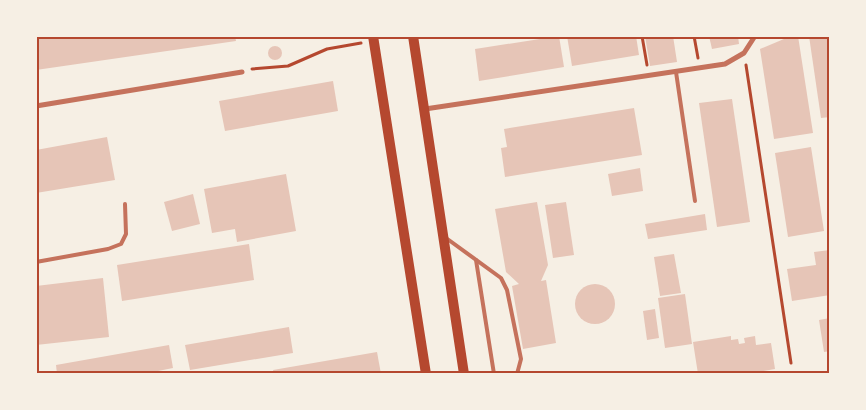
<svg xmlns="http://www.w3.org/2000/svg" width="866" height="410" font-family="'IBM Plex Sans',sans-serif">
<style>
.building{fill:#e6c5b7}
.lines{fill:none;stroke-linecap:round;stroke-linejoin:round}
.path{stroke:#b5482f;stroke-width:3}
.service{stroke:#c5725c;stroke-width:4}
.minor{stroke:#c5725c;stroke-width:5}
.secondary{stroke:#b5482f;stroke-width:10}
.neatline{fill:none;stroke:#b5482f;stroke-width:2}
</style>
<rect width="100%" height="100%" fill="#f6efe4"/>
<!-- building -->
<g class="building">
<path d="M36 36H235L236 41 36 70Z"/>
<path d="M559 36 564 67 479 81 475 49Z"/>
<path d="M567 36H636L639 55 572 66Z"/>
<path d="M645 36H673L677 62 650 66Z"/>
<path d="M709 36H738L739 44 712 49Z"/>
<path d="M791 36H798L813 133 774 139 760 49Z"/>
<path d="M809 36H830V117L821 118Z"/>
<circle cx="275" cy="53" r="7"/>
<path d="M333 81 338 111 225 131 219 101Z"/>
<path d="M732 99 750 222 717 227 699 103Z"/>
<path d="M634 108 642 155 505 177 501 148 507 147 504 129Z"/>
<path d="M107 137 115 180 36 193V150Z"/>
<path d="M811 147 824 231 788 237 775 153Z"/>
<path d="M640 168 643 191 612 196 608 174Z"/>
<path d="M286 174 296 231 237 242 235 229 212 233 204 189Z"/>
<path d="M193 194 200 224 172 231 164 202Z"/>
<path d="M537 202 548 265 541 281 546 280 556 343 523 349 512 286 519 284 506 272 495 209Z"/>
<path d="M566 202 574 255 553 258 545 205Z"/>
<path d="M705 214 707 230 648 239 645 224Z"/>
<path d="M249 244 254 280 122 301 117 265Z"/>
<path d="M830 250V295L792 301 787 269 816 265 814 252Z"/>
<path d="M674 254 681 293 660 296 654 257Z"/>
<path d="M103 278 109 337 36 345V286Z"/>
<circle cx="595" cy="304" r="20"/>
<path d="M685 294 692 344 665 348 658 298Z"/>
<path d="M655 309 659 338 647 340 643 311Z"/>
<path d="M830 318V351L824 352 819 320Z"/>
<path d="M289 327 293 353 190 370 185 345Z"/>
<path d="M731 336V340L738 339 739 344 745 343 744 338 755 336 756 345 771 343 775 369 746 374H698L693 342Z"/>
<path d="M169 345 173 368 143 374H57L56 365Z"/>
<path d="M377 352 381 374H274L273 370Z"/>
</g>
<g class="lines">
<!-- path -->
<g class="path">
<path d="M642 36 647 65"/>
<path d="M694 36 698 58"/>
<path d="M746 65 791 363"/>
<path d="M252 69 288 66 327 49 361 43"/>
</g>
<!-- service -->
<g class="service">
<path d="M676 72 695 201"/>
<path d="M446 238 501 278 507 290 521 359 517 374"/>
<path d="M476 260 494 374"/>
<path d="M36 262 108 249 121 244 126 234 125 204"/>
</g>
<!-- minor -->
<g class="minor">
<path d="M36 106 242 72"/>
<path d="M425 109 725 64 744 53 755 36"/>
</g>
<!-- secondary -->
<g class="secondary">
<path d="M373 36 426 374"/>
<path d="M413 36 464 374"/>
</g>
</g>
<!-- border -->
<rect width="866" height="410" fill="none" stroke="#f6efe4" stroke-width="75"/>
<rect x="38" y="38" width="790" height="334" class="neatline"/>
</svg>
